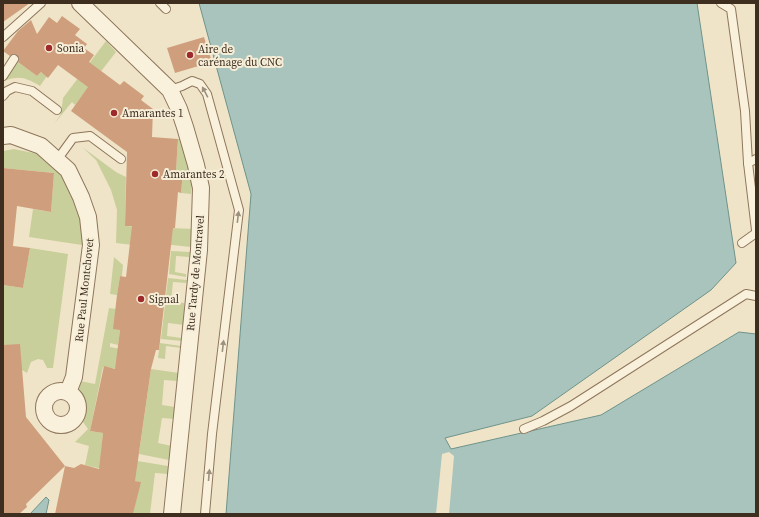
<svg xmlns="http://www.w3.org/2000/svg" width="759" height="517" font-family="'Source Serif 4',serif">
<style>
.green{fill:#c9cf9b}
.water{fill:#a9c4bc;stroke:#6f938a}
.pier{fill:#f0e4c8}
.building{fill:#cf9f7d}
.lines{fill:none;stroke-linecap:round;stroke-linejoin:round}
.service-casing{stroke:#8d765c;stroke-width:10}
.minor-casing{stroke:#8d765c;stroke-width:18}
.service{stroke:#faf1dc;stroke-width:8}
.minor{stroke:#faf1dc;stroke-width:16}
.oneway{fill:#9c907e}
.poi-dot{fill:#9e2a2b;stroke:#f7eed8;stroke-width:1.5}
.labels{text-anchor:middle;stroke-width:4;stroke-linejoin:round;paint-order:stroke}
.poi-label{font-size:11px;fill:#3d2e20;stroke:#f7eed8;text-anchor:start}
.street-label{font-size:11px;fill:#3d2e20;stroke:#f7eed8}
</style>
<rect width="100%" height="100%" fill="#f0e4c8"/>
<!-- green -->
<g class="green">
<path d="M106 41 116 52 75 105 72 102 54 124 61 114 63 98Z"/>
<path d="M18 62 37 76 41 72 47 76 40 86C26 78 20 75 4 81Z"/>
<path d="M178 139H185L193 172 191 194 181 193 183 171H176Z"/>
<path d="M82 147 116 172 126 177 125 226 194 229 191 247 133 241V245L116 243 117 210 111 190 96 160Z"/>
<path d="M14 149 38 154 58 170 71 189 82 221V245L29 237 33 209 51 212 54 173 3 168V151Z"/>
<path d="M30 248 68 254 53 368H47L43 360 38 359 31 362 27 373 22 370 3 345V285L23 288Z"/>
<path d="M171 251 190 252 189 257 176 256 175 272 186 274V277L169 274Z"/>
<path d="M114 257 123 265 122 276H120L117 295 110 294Z"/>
<path d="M168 278 187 280 186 283 173 282 171 301 184 303V325L168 323 167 336 182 338V341L161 339Z"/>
<path d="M109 308 116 309 120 330 118 345 110 343V347L126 350 117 369 103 367 90 431 103 433 101 455 168 466V474L155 473 150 514H133L140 482 104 474 102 469 85 465 89 446 75 442 88 429 81 419 85 408 79 388 80 381 95 384Z"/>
<path d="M160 343 181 346V348L166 346 165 359 158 358Z"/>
<path d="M151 369 179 373 177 381 164 380 162 405 175 407 174 419 162 418 158 443 172 446 169 460 139 454Z"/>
</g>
<!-- water -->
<g class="water">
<path d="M199 3H697L736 263 711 290 532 416 445 438 451 449 601 415 739 332 756 334V514H226L251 194Z"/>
<path d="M46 497 49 500 46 514H30Z"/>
</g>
<!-- pier -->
<path class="pier" d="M449 452 454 456 449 514H436L442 454Z"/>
<!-- building -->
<g class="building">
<path d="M3 3H30L3 22Z"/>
<path d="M62 16 80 29 75 35 87 44 84 48 94 55 89 62 120 85 124 81 144 96 141 100 153 109 152 137 178 139 176 171H183L181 193 178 192 175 228H173L159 350H156L151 369 135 481 141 482 133 514H55L65 466 74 468 81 464 99 469 103 433 90 431 104 366 115 369 120 330 113 329 117 295 120 276 126 277 132 226H125L127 152 71 111 88 87 58 65 48 78 41 72 37 76 18 62 19 59 17 55 14 54 10 56 3 51 18 31 31 20 37 34 49 17 57 23Z"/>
<path d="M204 37 212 62 175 73 167 48Z"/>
<path d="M3 168 54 173 51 212 17 206 13 246 30 248 23 288 3 285Z"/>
<path d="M20 344 26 417 65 466 26 504 27 507 19 514H3V345Z"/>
</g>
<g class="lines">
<!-- service casing -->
<g class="service-casing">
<g id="service">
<path d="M160 3 166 9"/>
<path d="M721 3 731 9 745 111 748 163"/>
<path d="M3 37 41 3"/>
<path d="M3 76 14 59"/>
<path d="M170 90 182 86 192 81 200 84 207 94 239 210 212 434 205 514"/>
<path d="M3 96 7 91 15 87 32 91 57 110"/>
<path d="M756 159 748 163 756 230"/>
<path d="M57 160 73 138 90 136 121 159"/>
<path d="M742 243 756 233"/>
<path d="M524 429 543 421 571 406 746 294 756 296"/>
</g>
</g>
<!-- minor casing -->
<g class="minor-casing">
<g id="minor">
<path d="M80 3 170 90 179 109 185 127 196 165 201 188 199 250 172 514"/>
<path d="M3 136 11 135 41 146 68 170 81 197 88 217 91 245 90 253 74 377 68 392"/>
<circle cx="61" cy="408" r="17"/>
</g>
</g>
<!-- service -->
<use href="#service" class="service"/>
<!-- minor -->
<use href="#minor" class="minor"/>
</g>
<!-- one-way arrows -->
<defs><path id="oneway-solid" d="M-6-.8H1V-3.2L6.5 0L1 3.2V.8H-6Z"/></defs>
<g class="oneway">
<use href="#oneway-solid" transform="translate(205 92) rotate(-118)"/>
<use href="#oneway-solid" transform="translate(238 217) rotate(-83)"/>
<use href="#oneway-solid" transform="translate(223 346) rotate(-83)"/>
<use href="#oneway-solid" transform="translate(209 475) rotate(-85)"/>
</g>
<!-- markers -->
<g class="poi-dot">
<circle cx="49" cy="48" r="4"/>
<circle cx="190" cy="55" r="4"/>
<circle cx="114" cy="113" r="4"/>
<circle cx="155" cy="174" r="4"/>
<circle cx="141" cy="299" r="4"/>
</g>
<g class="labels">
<!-- poi labels -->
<g class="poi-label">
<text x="57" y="52">Sonia</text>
<text x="198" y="53">Aire de<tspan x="198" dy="13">carénage du CNC</tspan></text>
<text x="122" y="117">Amarantes 1</text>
<text x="163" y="178">Amarantes 2</text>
<text x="149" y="303">Signal</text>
</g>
<!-- street labels -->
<g class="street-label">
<text transform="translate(195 273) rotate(-85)" y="4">Rue Tardy de Montravel</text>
<text transform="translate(84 290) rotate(-84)" y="4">Rue Paul Montchovet</text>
</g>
</g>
<!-- border -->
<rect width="759" height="517" fill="none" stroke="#3d2e20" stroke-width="8"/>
</svg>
